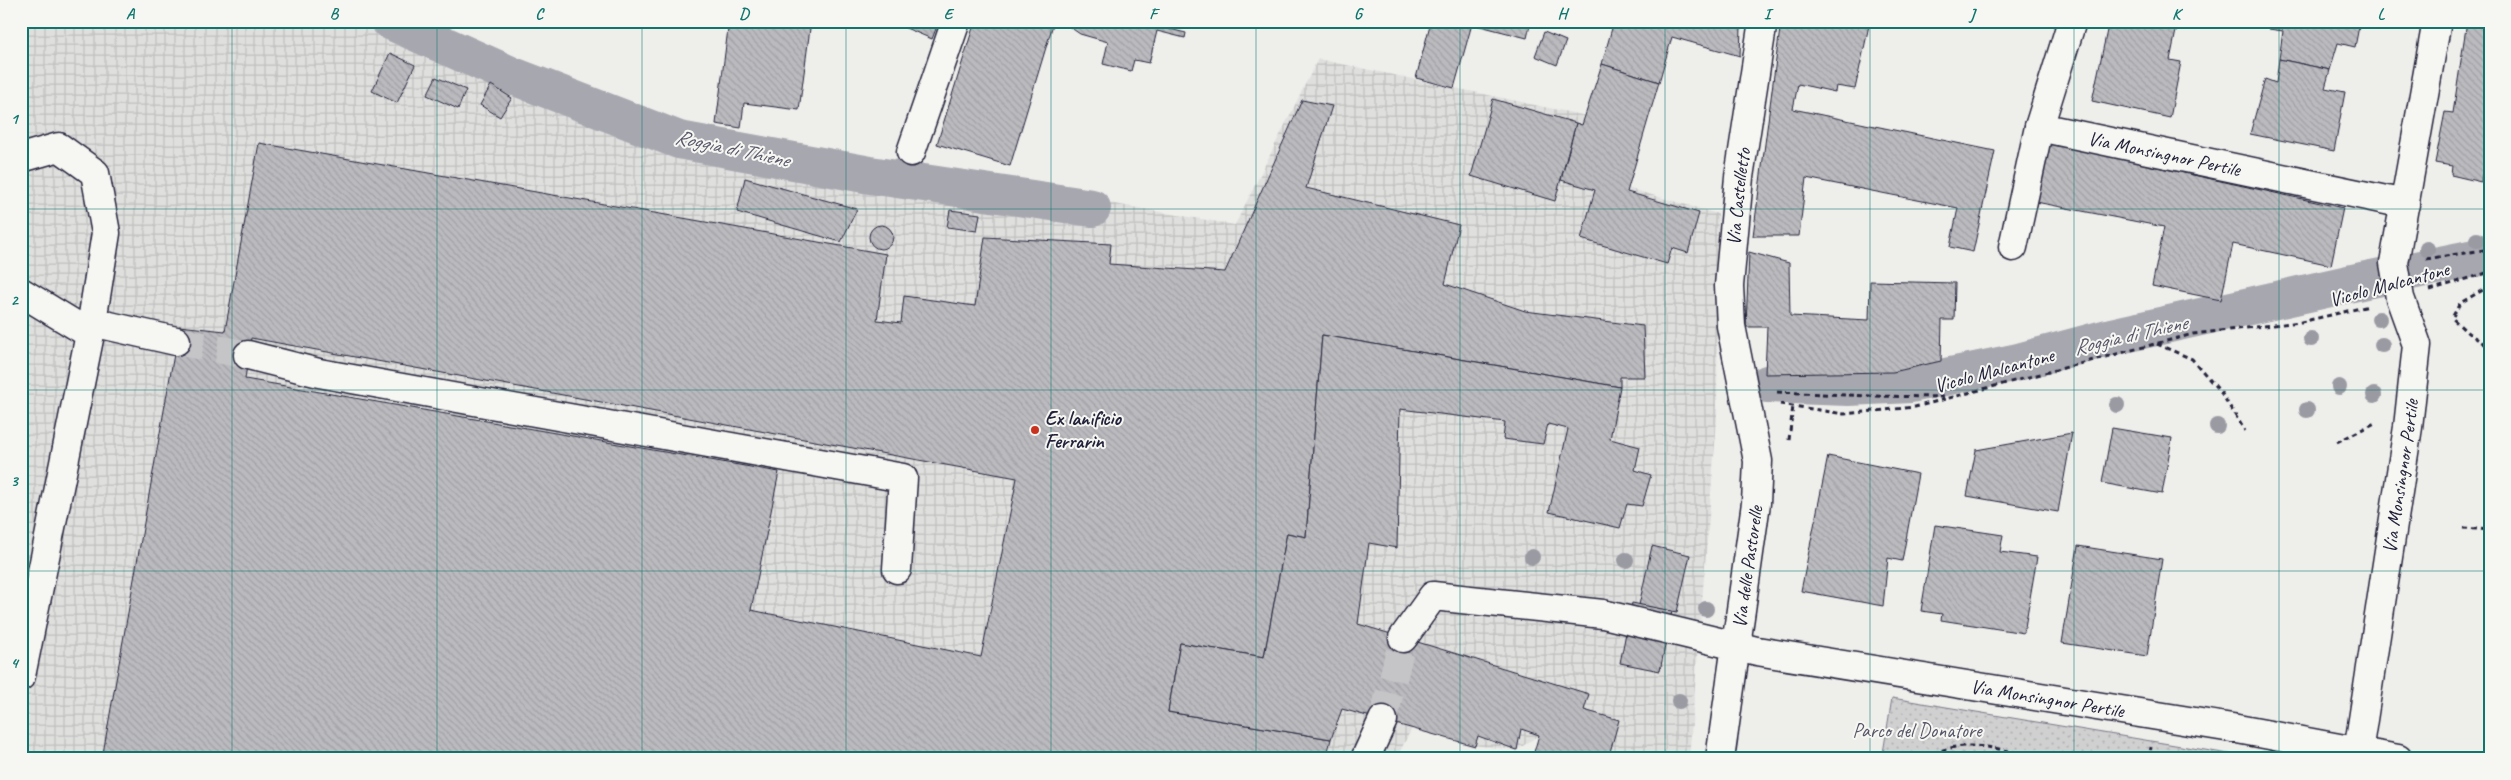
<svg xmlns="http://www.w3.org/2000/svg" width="2511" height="780" font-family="Caveat,sans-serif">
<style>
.industrial{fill:url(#industrial-grid)}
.grass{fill:url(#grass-dots);stroke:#797986}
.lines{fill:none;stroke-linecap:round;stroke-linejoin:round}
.canal{stroke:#a7a7af;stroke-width:38}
.building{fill:url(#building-back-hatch);stroke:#22223b;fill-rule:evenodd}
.minor-tunnel{stroke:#c5c5c8;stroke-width:28;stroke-dasharray:28 14;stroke-linecap:butt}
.minor-casing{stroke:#22223b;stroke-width:31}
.path{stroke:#22223b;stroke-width:3;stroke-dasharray:5 4;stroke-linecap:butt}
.minor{stroke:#f6f6f2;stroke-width:28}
.tree{fill:#9a9aa3}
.grid{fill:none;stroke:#0f766e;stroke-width:1;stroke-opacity:0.55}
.poi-dot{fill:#c8321e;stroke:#f6f6f2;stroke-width:2}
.labels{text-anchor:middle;stroke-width:4;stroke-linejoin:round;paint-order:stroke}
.street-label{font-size:20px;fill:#22223b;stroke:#f6f6f2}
.poi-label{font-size:20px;font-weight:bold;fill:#22223b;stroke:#f6f6f2;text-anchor:start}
.park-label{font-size:20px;fill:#565668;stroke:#f6f6f2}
.water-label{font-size:21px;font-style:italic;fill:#575769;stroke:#f6f6f2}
.neatline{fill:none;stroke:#0f766e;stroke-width:2}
.grid-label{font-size:16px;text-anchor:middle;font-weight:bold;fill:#0f766e}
</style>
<defs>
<pattern id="industrial-grid" width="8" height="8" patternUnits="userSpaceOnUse" patternTransform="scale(1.25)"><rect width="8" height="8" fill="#dfdfde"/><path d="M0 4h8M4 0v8" fill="none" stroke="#bfbfbf"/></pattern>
<pattern id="grass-dots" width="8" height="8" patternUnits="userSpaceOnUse" patternTransform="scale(1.25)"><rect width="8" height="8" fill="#d0d0d1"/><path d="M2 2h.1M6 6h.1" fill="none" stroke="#b2b2b4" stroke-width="1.8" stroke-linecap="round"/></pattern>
<pattern id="building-back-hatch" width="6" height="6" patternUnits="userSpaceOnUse" patternTransform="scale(1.25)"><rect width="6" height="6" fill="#bbbbbf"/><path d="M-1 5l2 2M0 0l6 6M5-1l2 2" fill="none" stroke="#a0a0a5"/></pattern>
</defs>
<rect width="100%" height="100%" fill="#eeeeeb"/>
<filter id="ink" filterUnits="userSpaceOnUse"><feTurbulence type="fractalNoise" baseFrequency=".02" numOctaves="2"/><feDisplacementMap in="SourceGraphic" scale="10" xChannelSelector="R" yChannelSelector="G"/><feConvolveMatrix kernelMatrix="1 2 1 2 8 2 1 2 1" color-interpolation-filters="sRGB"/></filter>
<g filter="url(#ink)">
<!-- industrial -->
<path class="industrial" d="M21 21H409L690 130 1235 225 1318 59 1601 119 1586 176 1718 214 1717 420 1689 759H1644L1539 735 1517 750 1472 745 1412 728 1396 759H21Z"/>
<!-- grass -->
<path class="grass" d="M1892 698 2259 759H1882Z"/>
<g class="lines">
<!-- canal -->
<g class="canal">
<path d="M390 21 513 76 679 140 870 175 1092 208"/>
<path d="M1767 384 1848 387 1911 384 2018 362 2111 337 2366 280 2490 255"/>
</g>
</g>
<!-- building -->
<g class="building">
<path d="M729 21H811L799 110 744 103 741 128 716 124Z"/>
<path d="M889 21H939L932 39Z"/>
<path d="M975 21H1054L1010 166 937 144Z"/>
<path d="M1061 21H1137L1186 33 1185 38 1157 31 1149 63 1134 60 1131 71 1103 64 1108 42 1080 34Z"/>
<path d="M1215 21H1231L1229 27Z"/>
<path d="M1431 21H1531L1527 38 1472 24 1454 88 1416 78Z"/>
<path d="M1614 21H1737L1741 27 1740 56 1672 37 1659 82 1602 64Z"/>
<path d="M1781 21H1870L1855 89 1836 86 1835 92 1798 84 1793 109 1995 151 1973 252 1950 247 1958 208 1806 178 1799 236H1753Z"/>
<path d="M2109 21H2178L2170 60 2181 62 2170 118 2092 101Z"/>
<path d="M2271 21H2360L2355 47 2338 43 2330 70 2279 59 2283 31 2269 29Z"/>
<path d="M2467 21H2490V175L2482 174 2481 182 2451 175 2452 166 2435 163 2445 112 2453 113Z"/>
<path d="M1544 32 1566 41 1557 65 1535 56Z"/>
<path d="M390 53 415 65 397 103 372 91Z"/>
<path d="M2279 59 2330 70 2325 88 2345 92 2334 151 2250 134 2265 79 2276 83Z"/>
<path d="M1602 64 1659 82 1627 192 1699 213 1688 253 1672 248 1667 264 1581 239 1595 190 1561 180 1576 123 1582 125Z"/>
<path d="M436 77 466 90 458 109 427 95Z"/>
<path d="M491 85 512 98 500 117 480 105Z"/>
<path d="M1493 99 1576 123 1555 201 1471 176Z"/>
<path d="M1302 100 1332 106 1306 188 1459 225 1445 284 1525 311 1643 326 1645 377H1620V387L1322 335 1306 537 1287 533 1264 657 1180 643 1168 712 1331 739 1326 759H102L179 326 225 331 259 143 886 254 877 320 901 323 904 296 975 306 985 237 1111 244 1109 264 1225 272ZM251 338 1017 478 981 657 751 610 779 472 245 379Z"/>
<path d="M2048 143 2343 208 2331 265 2233 244 2221 300 2152 286 2164 227 2036 202Z"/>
<path d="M745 178 857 209 841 242 737 212Z"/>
<path d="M950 210 980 214 977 231 947 227Z"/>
<circle cx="881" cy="237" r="12"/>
<path d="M1749 252 1789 263 1790 316 1869 320 1870 281 1955 283 1954 320H1942L1941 361 1893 372 1765 374 1767 327H1746Z"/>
<path d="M1322 335 1620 387 1610 439 1640 447 1635 470 1651 475 1642 506 1627 504 1620 528 1549 512 1568 429 1548 424 1543 444 1503 439 1505 422 1400 409 1397 548 1369 543 1358 624 1589 694 1584 710 1619 720 1608 759H1532L1539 735 1521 729 1517 750 1478 736 1475 746 1342 709 1331 739 1168 712 1180 643 1264 657 1287 533 1306 537Z"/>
<path d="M2112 428 2172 438 2162 494 2102 483Z"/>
<path d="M2072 433 2058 512 1967 496 1976 450Z"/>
<path d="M1828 456 1918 474 1902 561 1888 558 1883 606 1801 591Z"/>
<path d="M1935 525 2003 535 2000 552 2037 557 2024 633 1941 620 1942 614 1921 611Z"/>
<path d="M1652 546 1690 555 1677 612 1639 605Z"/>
<path d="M2078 546 2162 559 2147 656 2062 643Z"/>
<path d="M1632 603 1672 611 1660 671 1620 663Z"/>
</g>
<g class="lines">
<!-- minor-tunnel -->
<g class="minor-tunnel">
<path d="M176 341 248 355"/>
<path d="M1383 720 1403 638"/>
</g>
<!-- minor casing -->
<g class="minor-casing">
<g id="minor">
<path id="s1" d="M2039 127 2405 204"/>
<path d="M911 152 956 21"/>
<path d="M21 158 59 147 95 173 106 233 90 334 21 676"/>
<path d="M2013 247 2039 127 2072 21"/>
<path d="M21 292 90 334"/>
<path d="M92 322 176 341"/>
<path d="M248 355 319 373 903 478 897 569"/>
<path id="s2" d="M1403 638 1433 596 1603 614 1757 651 2232 728 2398 759"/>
<path id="s3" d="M2358 752 2408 427 2417 345 2400 298 2394 263 2437 21"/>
<path d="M1365 759 1383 720"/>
<path id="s4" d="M1720 759 1756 503 1758 461 1731 326 1729 286 1739 177 1763 21"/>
</g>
</g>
<!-- path -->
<g class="path">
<path d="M2426 259 2490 249"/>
<path d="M2430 290 2490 272"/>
<path d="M2157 344 2192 359 2222 394 2245 431"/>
<path d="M2489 361 2488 346 2468 333 2452 318 2460 303 2490 286"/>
<path d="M1777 392 1870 396 1945 397"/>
<path d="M1780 404 1844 414 1915 407 2193 334 2301 322 2369 306"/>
<path d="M1789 440 1793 406"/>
<path d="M2337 442 2377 422"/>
<path d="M2463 528 2490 530"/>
<path d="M1926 759C1960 734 2005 751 2043 759"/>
<path d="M2149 759 2151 747"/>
</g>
<!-- minor -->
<use href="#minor" class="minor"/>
</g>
<!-- trees -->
<g class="tree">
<circle cx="2477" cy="240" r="8"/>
<circle cx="2427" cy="249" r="8"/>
<circle cx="2379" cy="319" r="8"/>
<circle cx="2311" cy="339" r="8"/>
<circle cx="2382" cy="345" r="8"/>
<circle cx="2339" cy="387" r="8"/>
<circle cx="2374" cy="395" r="8"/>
<circle cx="2117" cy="405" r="8"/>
<circle cx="2307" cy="410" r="8"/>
<circle cx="2217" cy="426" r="8"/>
<circle cx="1532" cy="557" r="8"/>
<circle cx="1626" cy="560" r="8"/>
<circle cx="1706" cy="609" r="8"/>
<circle cx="1679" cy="701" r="8"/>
</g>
</g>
<!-- grid -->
<path class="grid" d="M232 21V759M437 21V759M642 21V759M846 21V759M1051 21V759M1256 21V759M1460 21V759M1665 21V759M1870 21V759M2074 21V759M2279 21V759M21 209H2490M21 390H2490M21 571H2490"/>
<!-- markers -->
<circle class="poi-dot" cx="1035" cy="430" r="5"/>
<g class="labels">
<!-- street labels -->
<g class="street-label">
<text dy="7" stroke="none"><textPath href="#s1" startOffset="128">Via Monsingnor Pertile</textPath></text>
<text dy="7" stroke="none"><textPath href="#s4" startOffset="568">Via Castelletto</textPath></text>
<text transform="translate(2389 284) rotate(-15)" y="7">Vicolo Malcantone</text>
<text transform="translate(1994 370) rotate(-15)" y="7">Vicolo Malcantone</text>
<text dy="7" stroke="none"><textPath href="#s3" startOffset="279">Via Monsingnor Pertile</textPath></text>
<text dy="7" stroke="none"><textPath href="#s4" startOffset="194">Via delle Pastorelle</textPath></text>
<text dy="7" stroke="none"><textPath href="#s2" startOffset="675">Via Monsingnor Pertile</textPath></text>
</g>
<!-- poi labels -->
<g class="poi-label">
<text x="1045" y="425">Ex lanificio<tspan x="1045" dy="23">Ferrarin</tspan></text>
</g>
<!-- park labels -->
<g class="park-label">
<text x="1917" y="737">Parco del Donatore</text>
</g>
<!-- water labels -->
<g class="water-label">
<text transform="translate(732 148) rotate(12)" y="7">Roggia di Thiene</text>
<text transform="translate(2130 335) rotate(-13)" y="7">Roggia di Thiene</text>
</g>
</g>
<!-- margin -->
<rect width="2511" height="780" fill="none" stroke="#f6f6f2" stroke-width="55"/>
<rect x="28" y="28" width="2456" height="724" class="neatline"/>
<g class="grid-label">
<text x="130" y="19">A</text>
<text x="334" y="19">B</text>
<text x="539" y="19">C</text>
<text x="744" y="19">D</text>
<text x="948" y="19">E</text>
<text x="1153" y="19">F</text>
<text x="1358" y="19">G</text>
<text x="1562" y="19">H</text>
<text x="1767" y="19">I</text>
<text x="1972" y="19">J</text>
<text x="2176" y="19">K</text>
<text x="2381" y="19">L</text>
<text x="14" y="124">1</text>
<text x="14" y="305">2</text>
<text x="14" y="486">3</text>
<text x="14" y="668">4</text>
</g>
</svg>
